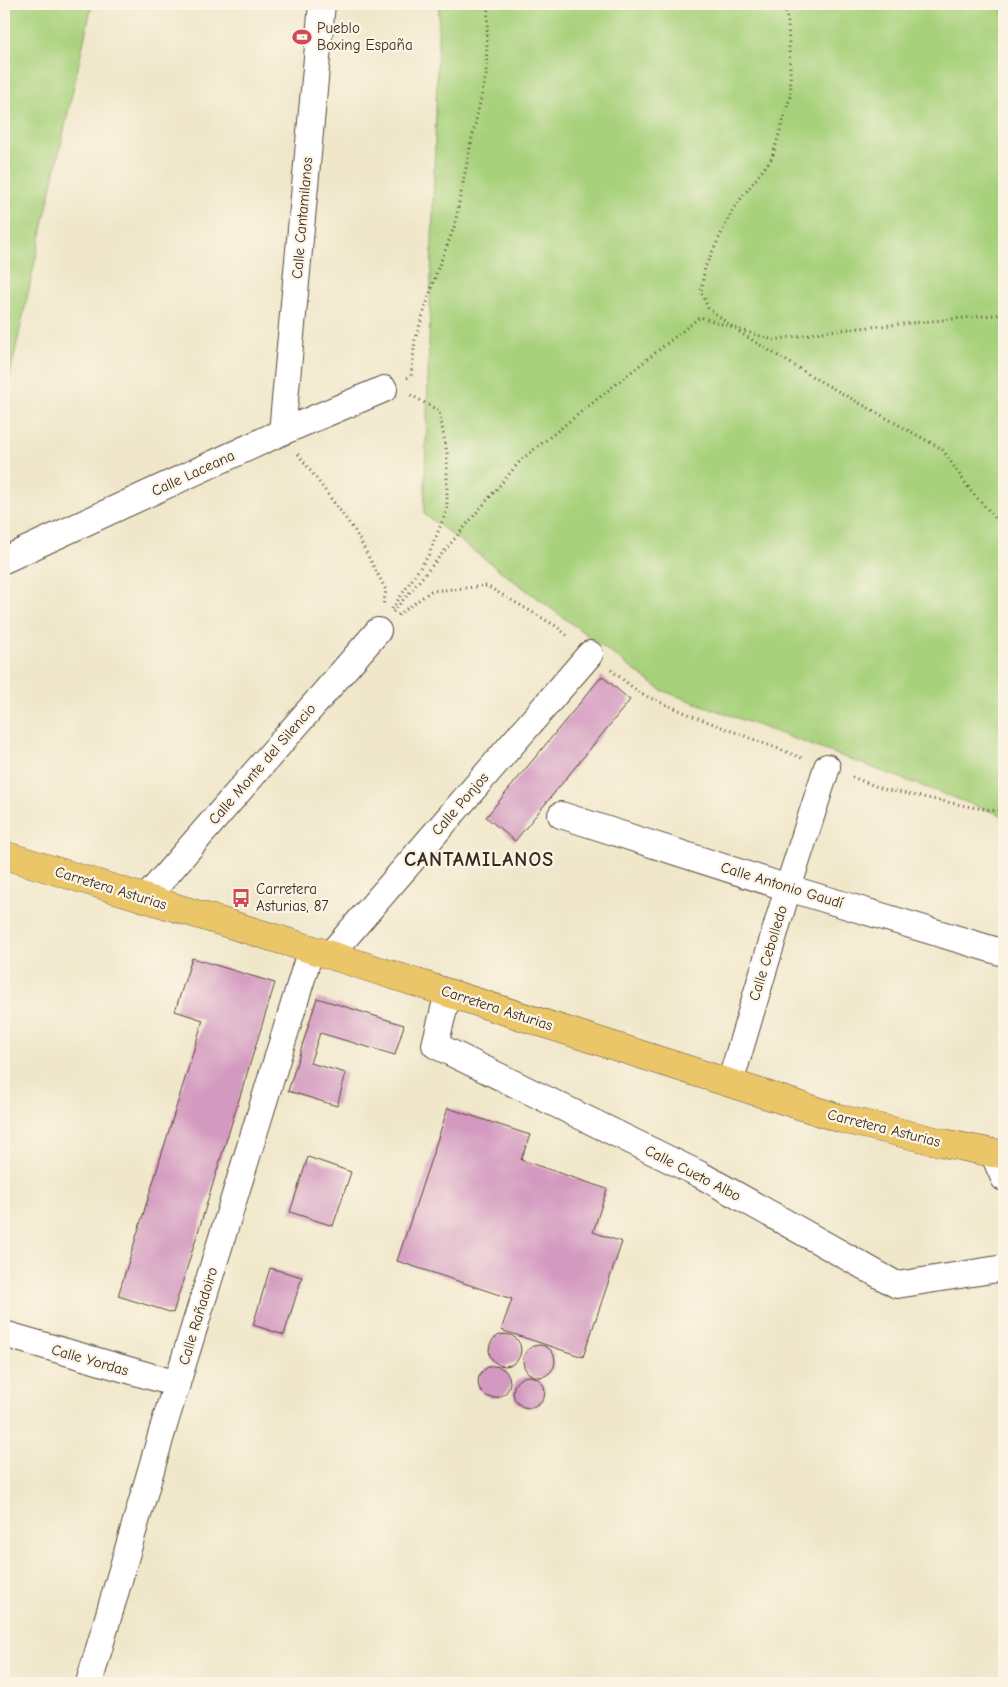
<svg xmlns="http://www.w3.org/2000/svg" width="1008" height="1687" font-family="'Comic Neue',sans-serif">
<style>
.green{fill:#a8d17c;stroke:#727e4d}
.building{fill:#d399c0}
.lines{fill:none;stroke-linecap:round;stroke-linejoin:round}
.minor-casing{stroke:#564638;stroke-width:28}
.major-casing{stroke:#564638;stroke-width:29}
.highway-casing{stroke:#564638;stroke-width:29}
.path{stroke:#564638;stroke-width:3;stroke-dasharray:1 4;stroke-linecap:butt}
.minor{stroke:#fff;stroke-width:26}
.major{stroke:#ebc669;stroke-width:28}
.highway{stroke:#ebc669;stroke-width:28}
.labels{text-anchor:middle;stroke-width:4.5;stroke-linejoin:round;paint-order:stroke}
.poi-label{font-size:15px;fill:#3b2a1e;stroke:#fcf5e5;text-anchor:start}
.street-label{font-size:15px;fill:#3b2a1e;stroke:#fcf5e5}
.district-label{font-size:20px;font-weight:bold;letter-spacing:1px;fill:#3b2a1e;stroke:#fcf5e5}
</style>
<rect width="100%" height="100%" fill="#fcf5e5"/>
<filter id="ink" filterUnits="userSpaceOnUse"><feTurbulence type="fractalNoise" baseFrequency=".02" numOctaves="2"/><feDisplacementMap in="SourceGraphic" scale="10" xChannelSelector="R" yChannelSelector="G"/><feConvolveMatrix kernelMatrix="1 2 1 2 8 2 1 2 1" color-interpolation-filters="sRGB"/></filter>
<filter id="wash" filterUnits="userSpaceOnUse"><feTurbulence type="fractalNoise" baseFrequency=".0096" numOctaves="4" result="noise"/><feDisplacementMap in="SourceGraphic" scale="20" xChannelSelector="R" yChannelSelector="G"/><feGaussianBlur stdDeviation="1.12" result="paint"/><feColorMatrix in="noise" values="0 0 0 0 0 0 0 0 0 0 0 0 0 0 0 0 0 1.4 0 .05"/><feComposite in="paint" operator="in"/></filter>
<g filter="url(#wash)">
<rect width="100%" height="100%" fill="#f0e7ca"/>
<!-- green -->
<g class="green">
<path d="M4 4H92L4 402Z"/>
<path d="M439 4H1004V816L661 690 424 514Z"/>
</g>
<g id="blocks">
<!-- building -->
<g class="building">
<path d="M602 676 630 700 515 841 486 817Z"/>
<path d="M192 958 275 983 173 1313 118 1296 203 1020 175 1011Z"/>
<path d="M317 998 404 1025 395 1055 320 1033 310 1063 346 1073 337 1106 288 1091Z"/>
<path d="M448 1108 530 1135 521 1160 607 1189 593 1232 622 1242 583 1357 501 1330 512 1299 397 1261Z"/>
<path d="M308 1157 351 1172 333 1226 290 1212Z"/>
<path d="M270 1268 302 1277 284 1335 253 1325Z"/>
<circle cx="505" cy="1350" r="16"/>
<circle cx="539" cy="1361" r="16"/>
<circle cx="494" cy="1382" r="16"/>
<circle cx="529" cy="1392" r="16"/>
</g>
</g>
</g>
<g filter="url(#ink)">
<use href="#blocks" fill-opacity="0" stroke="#564638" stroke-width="1"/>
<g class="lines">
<!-- minor casing -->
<g class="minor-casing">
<g id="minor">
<path d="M282 432 322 4"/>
<path d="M4 560 282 432 384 389"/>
<path d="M561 815 788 888 1004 953"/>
<path d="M146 898 378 631"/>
<path d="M330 955 590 654"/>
<path d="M448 993 435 1045 699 1174 897 1285 1004 1268"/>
<path d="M730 1083 788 888 827 767"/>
<path d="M993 1153 1004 1178"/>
<path d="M4 1334 177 1384"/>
<path d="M89 1683 165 1422 311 949"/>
</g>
</g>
<!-- major casing -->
<g class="major-casing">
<path id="major" d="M4 855 330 955 842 1119 944 1143 993 1153"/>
</g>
<!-- highway casing -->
<g class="highway-casing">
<path id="highway" d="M993 1153 1004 1154"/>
</g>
<!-- path -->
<g class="path">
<path d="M732 327 708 308 701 291 705 267 733 209 772 158 791 94 788 21 783 4"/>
<path d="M739 332 818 380 942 449 970 490 999 522 1004 525"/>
<path d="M407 378 411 376 415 340 437 271 454 228 472 138 486 75 488 4"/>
<path d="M298 454 355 531 386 590 383 606"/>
<path d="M392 609 428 556 447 510V453L439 411 409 394"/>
<path d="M393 612 521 460 700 317 773 340 829 331 1004 314"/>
<path d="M398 615 431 591 487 586 556 626 569 637"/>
<path d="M611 670 641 694 693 716 802 758"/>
<path d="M852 777 883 789 971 807 1004 812"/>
</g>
<!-- minor -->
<use href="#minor" class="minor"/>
<!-- major -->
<use href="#major" class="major"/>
<!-- highway -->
<use href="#highway" class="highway"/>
</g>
</g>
<!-- icons -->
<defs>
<g id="stadium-bare" transform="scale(1.5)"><path d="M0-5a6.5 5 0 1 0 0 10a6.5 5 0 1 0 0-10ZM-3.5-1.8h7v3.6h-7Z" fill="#d1495b" stroke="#fcf5e5" stroke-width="2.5" paint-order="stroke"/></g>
<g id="bus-bare" transform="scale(1.5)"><path d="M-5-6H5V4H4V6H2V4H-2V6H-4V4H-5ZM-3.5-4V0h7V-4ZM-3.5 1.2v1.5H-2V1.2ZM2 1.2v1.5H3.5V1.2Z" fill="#d1495b" stroke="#fcf5e5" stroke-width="2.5" paint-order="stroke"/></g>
</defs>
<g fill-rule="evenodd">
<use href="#stadium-bare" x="302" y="37"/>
<use href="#bus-bare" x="241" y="898"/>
</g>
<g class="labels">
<!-- poi labels -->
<g class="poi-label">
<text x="317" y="33">Pueblo<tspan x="317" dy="17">Boxing España</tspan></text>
<text x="256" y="894">Carretera<tspan x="256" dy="17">Asturias, 87</tspan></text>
</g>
<!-- street labels -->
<g class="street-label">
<text transform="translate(302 218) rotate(-85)" y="5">Calle Cantamilanos</text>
<text transform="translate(193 473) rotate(-25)" y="5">Calle Laceana</text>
<text transform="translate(262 764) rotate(-49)" y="5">Calle Monte del Silencio</text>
<text transform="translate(460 804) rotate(-49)" y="5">Calle Ponjos</text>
<text transform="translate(782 885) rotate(17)" y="5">Calle Antonio Gaudí</text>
<text transform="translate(111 888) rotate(17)" y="5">Carretera Asturias</text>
<text transform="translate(768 953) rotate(-73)" y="5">Calle Cebolledo</text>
<text transform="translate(497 1008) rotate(18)" y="5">Carretera Asturias</text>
<text transform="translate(884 1128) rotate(14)" y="5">Carretera Asturias</text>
<text transform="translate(693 1173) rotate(27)" y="5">Calle Cueto Albo</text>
<text transform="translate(198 1316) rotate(-73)" y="5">Calle Rañadoiro</text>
<text transform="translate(90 1360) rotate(16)" y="5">Calle Yordas</text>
</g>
<!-- district labels -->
<g class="district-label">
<text x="479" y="866">CANTAMILANOS</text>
</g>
</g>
<!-- margin -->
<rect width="1008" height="1687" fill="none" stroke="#fcf5e5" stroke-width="20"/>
</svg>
